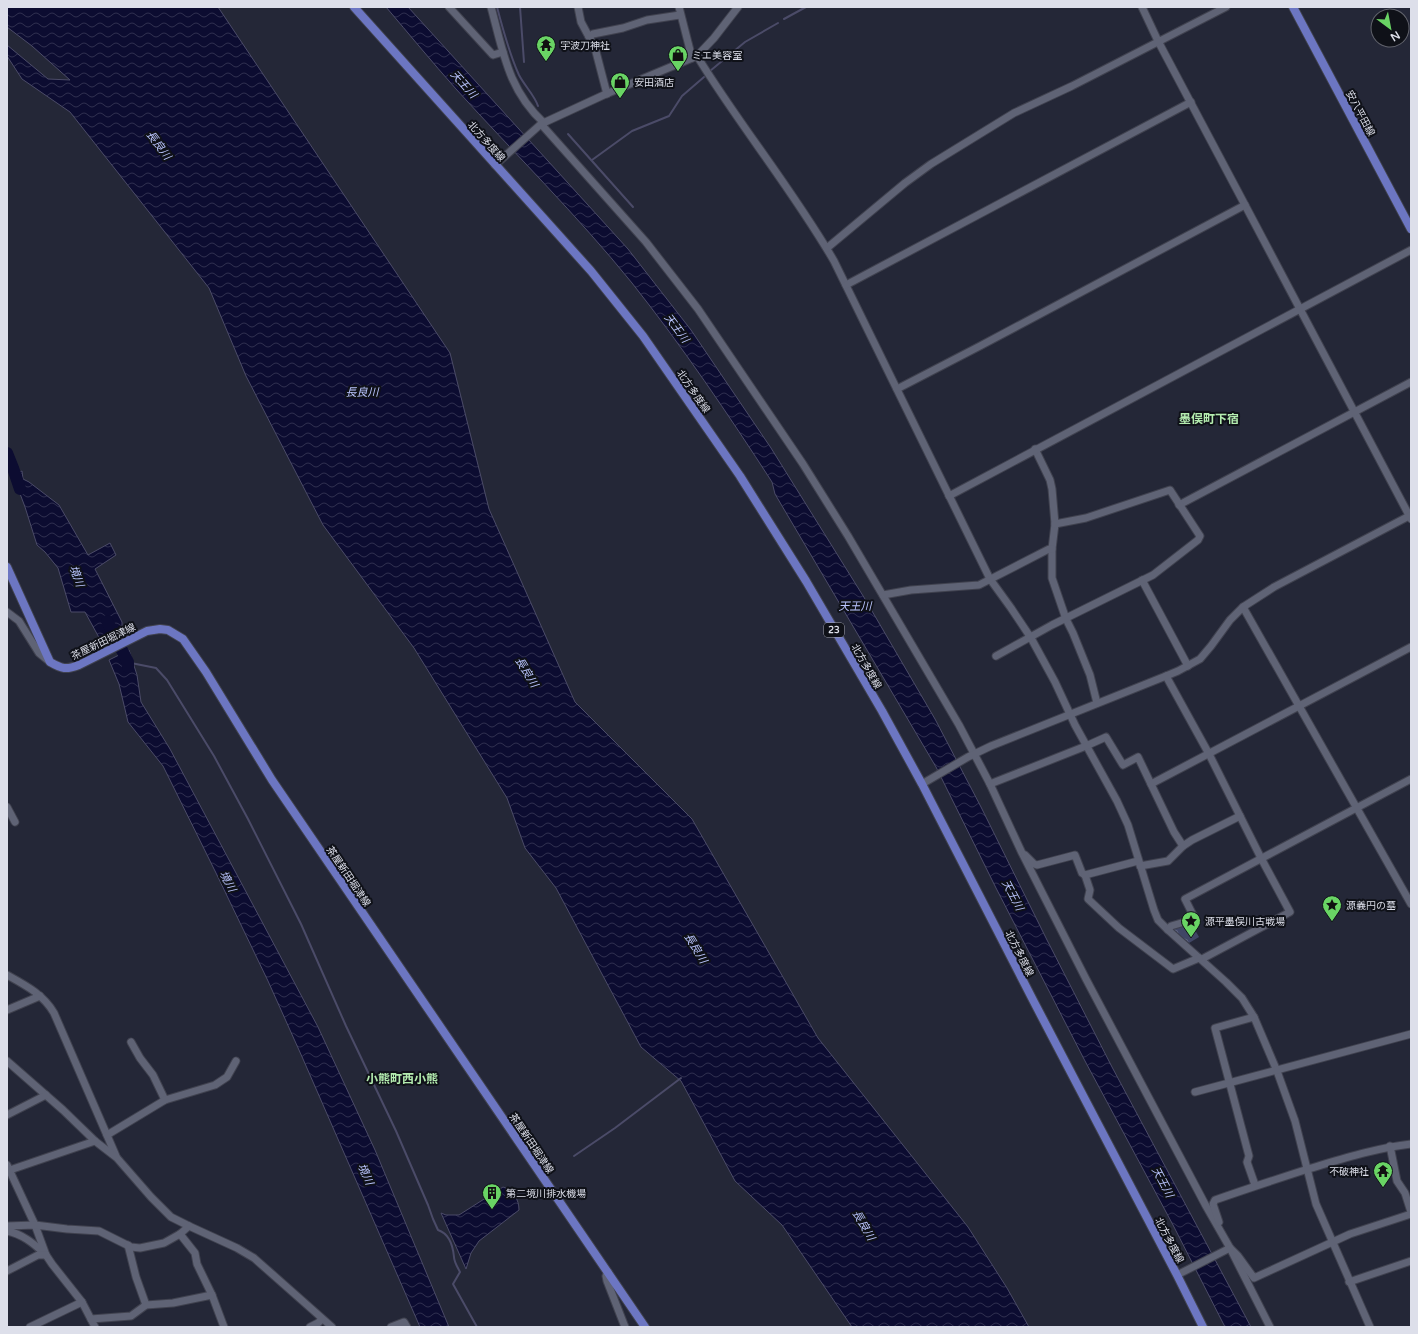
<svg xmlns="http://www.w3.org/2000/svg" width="1418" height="1334" font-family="'Varela Round','Noto Sans JP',sans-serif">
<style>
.park{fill:url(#park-crowns)}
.water{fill:url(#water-waves);stroke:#4b4b68}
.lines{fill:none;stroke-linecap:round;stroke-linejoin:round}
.stream{stroke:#4b4b68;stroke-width:2}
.river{stroke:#0c0c31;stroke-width:12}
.minor-casing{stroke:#40424f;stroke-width:9}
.major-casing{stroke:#40424f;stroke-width:10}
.minor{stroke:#5f6375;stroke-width:7}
.major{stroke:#6c76c2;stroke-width:8}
.labels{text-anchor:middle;stroke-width:4;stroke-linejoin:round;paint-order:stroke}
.shield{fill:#0f1118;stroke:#9fa1ab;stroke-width:1}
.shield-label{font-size:9px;font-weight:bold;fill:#dddfea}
.poi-label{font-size:10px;fill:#dddfea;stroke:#0f1118;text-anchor:start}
.street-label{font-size:10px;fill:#dddfea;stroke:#0f1118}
.water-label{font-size:11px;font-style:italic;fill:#bac5fe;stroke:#0f1118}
.quarter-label{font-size:12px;font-weight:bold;fill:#b4ecaf;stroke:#0f1118}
</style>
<defs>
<pattern id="park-crowns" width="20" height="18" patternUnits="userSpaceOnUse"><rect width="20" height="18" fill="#404665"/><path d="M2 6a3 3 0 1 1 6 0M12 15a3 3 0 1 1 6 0" fill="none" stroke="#5b607b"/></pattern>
<pattern id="water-waves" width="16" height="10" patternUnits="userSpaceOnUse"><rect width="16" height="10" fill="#0c0c31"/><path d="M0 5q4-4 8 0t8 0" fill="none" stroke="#2f2f4f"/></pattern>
</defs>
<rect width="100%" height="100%" fill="#242737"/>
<!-- park -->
<path class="park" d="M1191 923 1199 937 1189 943 1173 929Z"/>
<!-- water -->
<g class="water">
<path d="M7 7H218L450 353 489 509 575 702 692 819 818 1038 968 1227 1007 1288 1029 1327H852L782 1225 735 1181 681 1081 641 1047 556 888 525 848 507 798 414 648 323 525 246 376 209 288 70 112 22 79 7 56V45L48 79 70 80 32 46 7 27Z"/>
<path d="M386 7H408L628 249 691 330 771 448 865 599 935 719 981 807 1047 940 1112 1067 1251 1327H1225L1173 1225 1085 1061 996 888 936 767 775 494 772 482C728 414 682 346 632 283 577 215 515 154 456 89 432 62 409 34 386 7Z"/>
<path d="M22 471 23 479 29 482 59 505 88 555 110 543 116 555 95 569 122 622V630L102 643 85 612H71L58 568 45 552 37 545 25 507 13 475Z"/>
<path d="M129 650 137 675 141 702 170 749 318 1027 375 1150 449 1327H420L303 1059 268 981 216 873 163 766 128 722 119 684 109 660Z"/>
<path d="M503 1187C513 1190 519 1199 519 1210L479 1241 471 1253 466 1269 441 1213 446 1215H459Z"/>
</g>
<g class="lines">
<!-- stream -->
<g class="stream">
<path d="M497 7C503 30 509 53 519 75 524 85 535 96 538 106"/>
<path d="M520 7 524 62"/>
<path d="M784 19 806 7"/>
<path d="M710 71 745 42 778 23"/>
<path d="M568 134 633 207"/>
<path d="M592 160 632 131 669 116 682 96 704 77"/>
<path d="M131 663 156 668 167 680 214 756 248 819 301 924 346 1026 396 1131 428 1205 433 1219 438 1230C450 1234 453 1246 454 1257 454 1262 458 1268 460 1272L453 1284 477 1327"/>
<path d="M574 1156 615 1128 681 1078"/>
</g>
<!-- river -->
<g class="river">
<path d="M7 453 13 468 20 489"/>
<path d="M107 621 128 662V667"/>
</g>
<!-- minor casing -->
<g class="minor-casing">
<g id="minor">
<path d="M449 7 493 55 503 52"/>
<path d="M491 7C503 51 508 90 544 123"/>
<path d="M578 7 581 22 595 48 607 94"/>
<path d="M679 7 692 58"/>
<path d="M1142 7 1158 41 1245 205 1411 519"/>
<path d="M589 37 593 34 623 28 647 20 680 15"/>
<path d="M697 56C740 126 793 190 834 261L990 579 1011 608 1031 638 1055 682 1075 725 1117 801 1128 825 1154 910 1158 920 1168 930 1226 982 1242 998 1254 1017 1277 1071 1295 1121 1316 1204 1370 1327"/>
<path d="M541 124 646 242 698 309 803 464 848 536 959 725 990 784 1022 853 1086 979 1206 1206 1230 1248 1270 1327"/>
<path d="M495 165 541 124 606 94 697 56 714 38 738 7"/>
<path d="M827 248 905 183 931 164 1014 113 1072 86 1226 7"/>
<path d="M846 285 1191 102"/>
<path d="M897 389 980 346 1245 205"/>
<path d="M1035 449 1050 480 1052 489 1055 524 1052 549V578L1066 619 1073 633 1090 675 1097 703"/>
<path d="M949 496 1411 250"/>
<path d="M1179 505 1411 382"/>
<path d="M1142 580 1188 666"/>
<path d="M883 595 911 590 979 585 1049 549H1052"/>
<path d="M1243 607 1411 904"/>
<path d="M7 612 19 621 39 653 50 662"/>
<path d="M996 656 1052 625 1153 575 1198 540 1200 536 1170 490 1086 518 1055 524"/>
<path d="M1166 676 1209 754 1261 858 1290 912 1202 959"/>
<path d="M922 784 968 757 991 746 1166 676 1178 671 1200 659 1211 646 1230 620 1243 607 1257 598 1274 587 1411 515"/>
<path d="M990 784 1086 746 1106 737 1123 765 1138 757 1174 832 1183 846"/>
<path d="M1151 784 1411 647"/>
<path d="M7 807 15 822"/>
<path d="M1025 855 1034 864 1037 865 1075 855 1082 873 1085 875 1138 861"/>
<path d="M1140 866 1168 861 1183 846 1192 840 1240 816"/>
<path d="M1085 875 1090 890 1088 899 1119 928 1173 969 1199 958"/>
<path d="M1168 930 1171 926 1195 919 1185 899 1411 779"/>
<path d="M7 975C25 985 43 994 54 1013L116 1156"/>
<path d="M7 1010 40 996"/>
<path d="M1254 1017 1215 1028 1249 1156 1247 1162 1255 1185"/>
<path d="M131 1042 140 1058 153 1075 165 1100"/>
<path d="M7 1061 63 1110 95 1141 117 1158 151 1197 171 1217 189 1226 237 1248 254 1258 332 1327"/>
<path d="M1195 1092 1411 1034"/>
<path d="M7 1115 46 1095"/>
<path d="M107 1135 165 1100 215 1085 227 1077 236 1061"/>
<path d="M1390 1146 1397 1181 1405 1193 1411 1212"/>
<path d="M7 1165 35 1225 46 1255 52 1264 82 1302 95 1327"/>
<path d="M7 1171 95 1141"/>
<path d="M1219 1222 1213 1204 1215 1200C1246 1189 1277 1179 1308 1169 1342 1159 1376 1148 1411 1144"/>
<path d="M7 1226 35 1225 67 1229 99 1231 131 1247 140 1248 164 1243 180 1234 189 1226"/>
<path d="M7 1231C22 1234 33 1243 44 1253"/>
<path d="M180 1234 195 1253 197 1264 212 1295 224 1327"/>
<path d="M128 1245 136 1277 146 1305"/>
<path d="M7 1271 38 1255H46"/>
<path d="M608 1272 606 1276 607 1281 625 1327"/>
<path d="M1177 1275 1230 1248 1238 1256 1254 1278 1350 1234 1411 1214"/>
<path d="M1349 1282 1411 1261"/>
<path d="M91 1319 131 1316 146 1305 173 1303 212 1295"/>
<path d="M30 1327 82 1302"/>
<path d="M310 1327 318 1323 322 1319"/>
<path d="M391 1327 404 1322 407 1327"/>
</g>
</g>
<!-- major casing -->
<g class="major-casing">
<g id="major">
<path d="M354 7 591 271 643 336 740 476 806 581 882 711 922 784 1034 1002 1177 1275 1203 1327"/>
<path d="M1293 7 1411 229"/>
<path d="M7 567 50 662C62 669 66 670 79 665L147 631 160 629 168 630 183 639 206 672 272 780 645 1327"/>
</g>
</g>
<!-- minor -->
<use href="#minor" class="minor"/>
<!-- major -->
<use href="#major" class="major"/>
</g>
<!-- icons -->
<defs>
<g id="temple-pin" transform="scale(1)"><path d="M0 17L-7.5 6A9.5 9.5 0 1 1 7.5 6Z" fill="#69d464" stroke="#0f1118"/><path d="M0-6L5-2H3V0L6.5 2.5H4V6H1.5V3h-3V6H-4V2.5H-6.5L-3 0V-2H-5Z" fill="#111"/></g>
<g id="shop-pin" transform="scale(1)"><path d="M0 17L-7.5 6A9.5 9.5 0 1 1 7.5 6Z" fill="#69d464" stroke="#0f1118"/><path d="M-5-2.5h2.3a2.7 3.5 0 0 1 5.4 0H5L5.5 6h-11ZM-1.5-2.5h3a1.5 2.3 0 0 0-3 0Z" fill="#111"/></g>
<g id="sight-pin" transform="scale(1)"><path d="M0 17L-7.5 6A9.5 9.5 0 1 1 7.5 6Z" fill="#69d464" stroke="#0f1118"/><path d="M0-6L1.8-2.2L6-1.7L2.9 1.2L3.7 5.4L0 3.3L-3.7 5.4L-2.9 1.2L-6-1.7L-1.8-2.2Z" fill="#111"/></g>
<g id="building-pin" transform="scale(1)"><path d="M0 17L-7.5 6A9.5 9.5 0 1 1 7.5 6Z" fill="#69d464" stroke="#0f1118"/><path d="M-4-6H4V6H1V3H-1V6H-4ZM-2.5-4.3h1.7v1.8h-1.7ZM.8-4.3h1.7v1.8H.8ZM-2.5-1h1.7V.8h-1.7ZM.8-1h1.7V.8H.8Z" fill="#111"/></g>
</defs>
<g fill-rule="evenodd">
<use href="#temple-pin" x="546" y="45"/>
<use href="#shop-pin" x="678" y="55"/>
<use href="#shop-pin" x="620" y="82"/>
<use href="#sight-pin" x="1332" y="905"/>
<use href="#sight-pin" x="1191" y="921"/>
<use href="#temple-pin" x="1383" y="1171"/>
<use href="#building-pin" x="492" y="1193"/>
</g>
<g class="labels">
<!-- shield labels -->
<rect class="shield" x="824" y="623" width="20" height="14" rx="3"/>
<g class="shield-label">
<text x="834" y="633">23</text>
</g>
<!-- poi labels -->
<g class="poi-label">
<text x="560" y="49">宇波刀神社</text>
<text x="692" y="59">ミエ美容室</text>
<text x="634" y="86">安田酒店</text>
<text x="1346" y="909">源義円の墓</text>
<text x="1205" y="925">源平墨俣川古戦場</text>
<text x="1369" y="1175" text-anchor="end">不破神社</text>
<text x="506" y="1197">第二境川排水機場</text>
</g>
<!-- street labels -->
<g class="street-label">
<text transform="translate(1361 113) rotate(62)" y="4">安八平田線</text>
<text transform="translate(487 141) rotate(48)" y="4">北方多度線</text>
<text transform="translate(694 391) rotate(55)" y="4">北方多度線</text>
<text transform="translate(103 641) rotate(-26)" y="4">茶屋新田堀津線</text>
<text transform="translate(867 666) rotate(60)" y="4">北方多度線</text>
<text transform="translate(349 876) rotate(56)" y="4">茶屋新田堀津線</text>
<text transform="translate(1020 953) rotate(63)" y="4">北方多度線</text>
<text transform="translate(532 1143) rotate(56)" y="4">茶屋新田堀津線</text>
<text transform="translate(1170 1240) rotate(62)" y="4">北方多度線</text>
</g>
<!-- water labels -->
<g class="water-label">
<text transform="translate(464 84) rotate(48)" y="4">天王川</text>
<text transform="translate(159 145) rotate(53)" y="4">長良川</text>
<text transform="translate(677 328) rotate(53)" y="4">天王川</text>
<text x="362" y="396">長良川</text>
<text transform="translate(77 576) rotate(70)" y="4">境川</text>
<text x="855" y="610">天王川</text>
<text transform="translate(527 672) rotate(59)" y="4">長良川</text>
<text transform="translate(228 881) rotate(62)" y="4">境川</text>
<text transform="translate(1013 895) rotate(62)" y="4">天王川</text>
<text transform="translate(696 948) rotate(59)" y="4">長良川</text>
<text transform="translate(366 1174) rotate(66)" y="4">境川</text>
<text transform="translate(1163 1182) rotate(62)" y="4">天王川</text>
<text transform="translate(864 1225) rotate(60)" y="4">長良川</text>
</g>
<!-- quarter labels -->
<g class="quarter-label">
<text x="1209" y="423">墨俣町下宿</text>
<text x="402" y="1083">小熊町西小熊</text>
</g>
</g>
<!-- border -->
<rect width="1418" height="1334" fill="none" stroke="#dddfea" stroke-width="16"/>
<!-- north arrow -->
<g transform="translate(1390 28) rotate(148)"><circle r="19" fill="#0f1118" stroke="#61636c"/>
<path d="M0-3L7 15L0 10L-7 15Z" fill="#69d464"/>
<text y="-6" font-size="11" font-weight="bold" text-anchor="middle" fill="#dddfea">N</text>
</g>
</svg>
